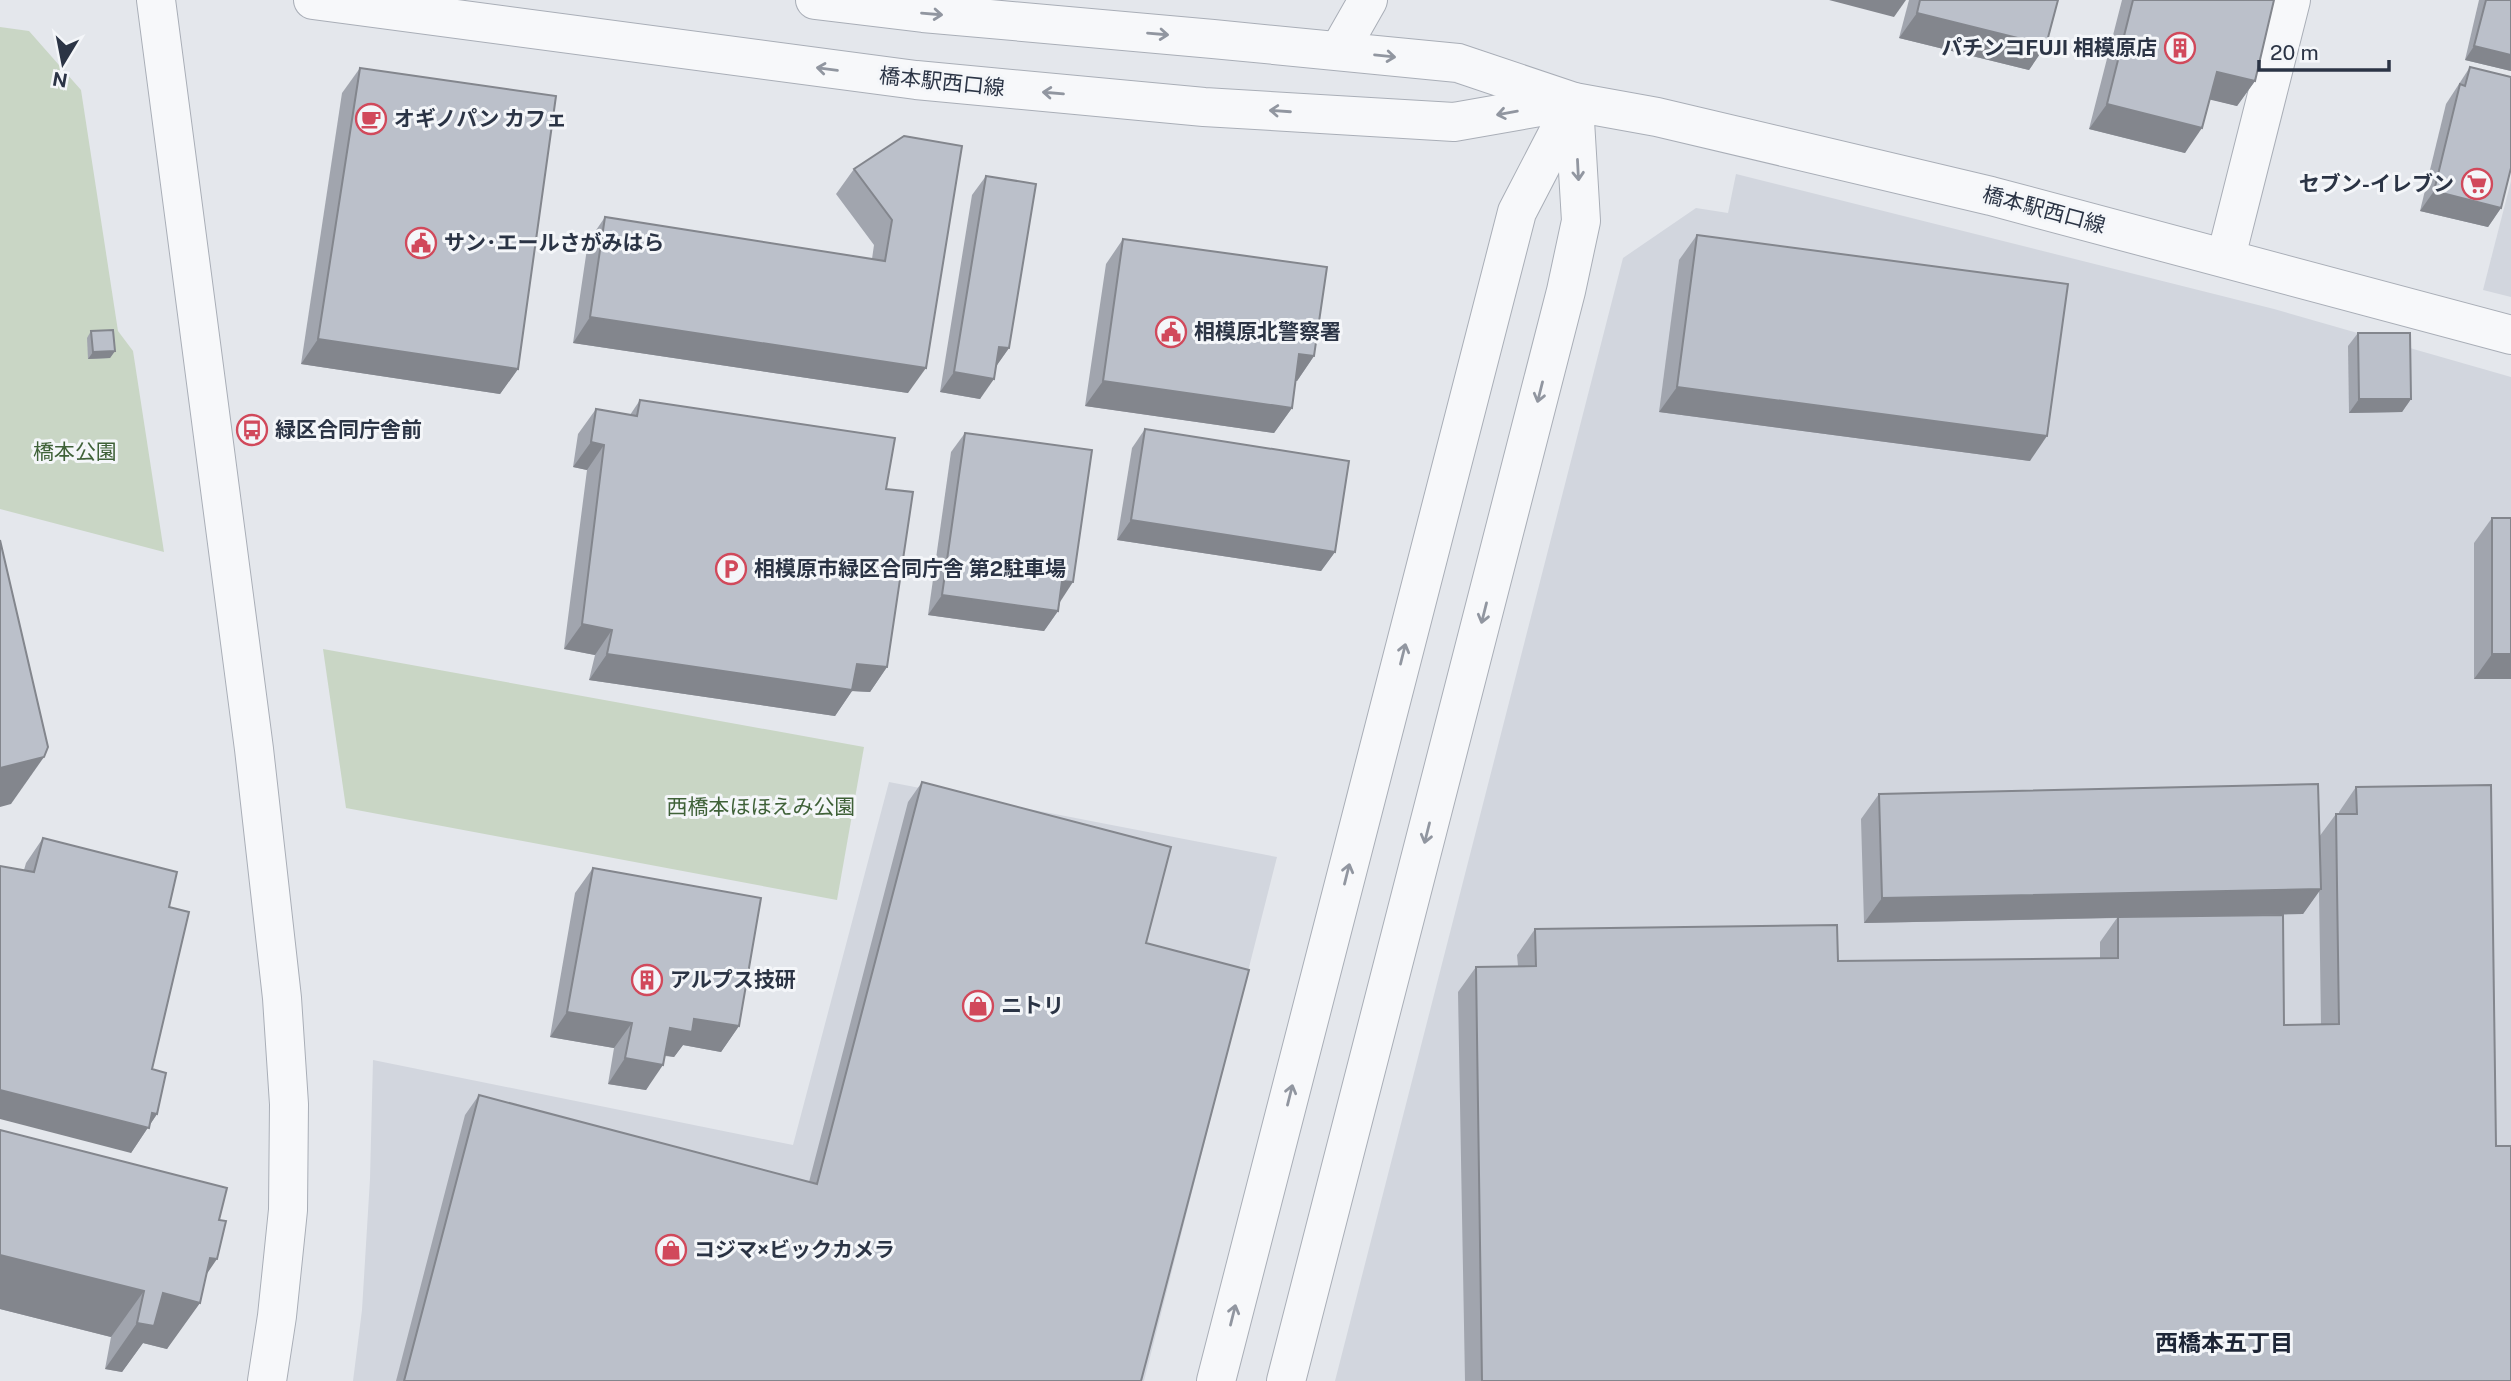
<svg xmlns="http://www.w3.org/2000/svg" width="2511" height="1381" font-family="'Public Sans','Noto Sans JP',sans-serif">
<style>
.built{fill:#d2d6de}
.green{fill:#c9d6c5}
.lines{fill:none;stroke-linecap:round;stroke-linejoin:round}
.minor-casing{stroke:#a9aeb7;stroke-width:40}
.tertiary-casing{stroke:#a9aeb7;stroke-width:40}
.minor{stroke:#f7f8fa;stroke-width:38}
.tertiary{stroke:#f7f8fa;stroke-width:38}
.wall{fill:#a1a5ae;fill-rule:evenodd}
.shaded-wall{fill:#83868d}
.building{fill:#bbc0ca;stroke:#83868d;stroke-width:2}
.oneway{stroke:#9196a0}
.labels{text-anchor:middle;stroke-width:6;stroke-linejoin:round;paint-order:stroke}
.poi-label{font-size:21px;font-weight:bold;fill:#2b3445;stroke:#f4f6f9;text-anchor:start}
.street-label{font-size:21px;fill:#2b3445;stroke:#f4f6f9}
.park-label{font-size:21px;fill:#3f6138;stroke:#f4f6f9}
.neighbourhood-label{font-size:23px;font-weight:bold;fill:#1d2536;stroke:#f4f6f9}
</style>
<rect width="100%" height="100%" fill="#e4e7ec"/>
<!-- built -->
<g class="built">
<path d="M1736 174 2274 309 2511 377V1381H1335L1623 258 1696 208 1728 213Z"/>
<path d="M2511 181V297L2483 290Z"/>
<path d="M889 782 1277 857 1144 1381H353L362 1310 370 1179 373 1060 793 1145Z"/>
</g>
<!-- green -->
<g class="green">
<path d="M0 27 29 31 81 90 118 331 133 351 164 552 0 509Z"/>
<path d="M323 649 864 747 837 900 346 808Z"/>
</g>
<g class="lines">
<!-- minor casing -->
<g class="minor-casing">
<g id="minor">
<path d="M1339 51 1368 0"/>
<path d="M2226 257 2291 0"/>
</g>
</g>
<!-- tertiary casing -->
<g class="tertiary-casing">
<g id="tertiary">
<path d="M156 0 254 749 282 998 289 1104 288 1210 277 1316 267 1381"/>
<path d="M313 0 916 80 1204 107 1454 122 1568 102"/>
<path d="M815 0 923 13 1213 39 1458 63 1574 102 1657 117 1991 196 2511 335"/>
<path d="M1216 1381 1517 212 1574 102"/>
<path d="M1286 1381 1566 291 1581 221 1574 104"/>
</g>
</g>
<!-- minor -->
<use href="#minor" class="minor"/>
<!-- tertiary -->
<use href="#tertiary" class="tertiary"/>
</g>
<!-- wall -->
<g class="wall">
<path d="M1909 0H2058L2046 45 2029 70 1899 38Z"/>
<path d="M2122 0H2274L2255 81 2237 106 2210 99 2185 153 2089 129Z"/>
<path d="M2479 0H2511V71L2465 60Z"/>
<path d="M2470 67 2501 208 2488 227 2420 211 2446 104Z"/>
<path d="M360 68 518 369 500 394 301 364 342 93Z"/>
<path d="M904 136 908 393 573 343 588 242 605 217 872 259 874 245 836 194 854 169Z"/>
<path d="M986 176 1009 348 996 366 980 399 940 392 972 195Z"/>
<path d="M1697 235 2030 461 1659 412 1679 260Z"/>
<path d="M1123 239 1314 356 1297 381H1295L1292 408 1274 433 1085 406 1106 264Z"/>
<path d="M91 331 115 351 110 358 88 359 87 338Z"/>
<path d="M2358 333 2411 399 2402 412 2349 413 2348 346Z"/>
<path d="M640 400 886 489 887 667 870 692 852 691 835 716 589 680 595 655 564 649 587 470 573 467 578 434 596 409 630 415Z"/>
<path d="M1145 429 1335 552 1321 571 1117 540 1132 448Z"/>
<path d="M965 433 1060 602 1058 611 1044 631 928 615 951 452Z"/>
<path d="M2492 518 2511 679H2474V543Z"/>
<path d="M922 782 1146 943 1141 1381H396L465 1115 479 1095 809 1182 908 802Z"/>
<path d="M2356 787 2496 1146 2511 1381H1465L1458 992 1476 967 1518 966 1517 955 1535 929 1838 961 2100 958V942L2117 918 1864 923 1861 819 1879 794 2319 837 2336 814H2339V812ZM2319 891 2321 1025H2284L2191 916 2303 914Z"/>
<path d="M43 838 169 907 152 1069 157 1114 131 1153 24 870 26 863Z"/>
<path d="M593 868 739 1026 721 1052 683 1045 674 1057 665 1056 646 1090 608 1084 614 1048 550 1037 575 893Z"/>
<path d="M0 1130 206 1275 167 1349 143 1343 122 1372 105 1369 111 1337 0 1309Z"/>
</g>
<!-- shaded-wall -->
<g class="shaded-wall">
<path d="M1829 0H1906L1894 17Z"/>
<path d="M1917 13 2046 45 2029 70 1899 38Z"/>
<path d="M2474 46 2511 55V71L2465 60Z"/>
<path d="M2217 72 2255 81 2237 106 2199 97Z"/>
<path d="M2107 104 2202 128 2185 153 2089 129Z"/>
<path d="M2434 191 2501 208 2488 227 2420 211Z"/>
<path d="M590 317 926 368 908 393 573 343Z"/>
<path d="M318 339 518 369 500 394 301 364Z"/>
<path d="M999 347 1009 348 995 368Z"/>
<path d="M115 351 110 358 88 359 93 352Z"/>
<path d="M1299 354 1314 356 1297 381 1281 379Z"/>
<path d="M954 372 994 379 980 399 940 392Z"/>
<path d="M1103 381 1292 408 1274 433 1085 406Z"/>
<path d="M1677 387 2047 436 2030 461 1659 412Z"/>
<path d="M2359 399H2411L2402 412 2349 413Z"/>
<path d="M591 442 604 445 587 470 573 467Z"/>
<path d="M1131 520 1335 552 1321 571 1117 540Z"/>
<path d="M1062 581 1073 582 1060 602 1048 601Z"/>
<path d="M942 595 1058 611 1044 631 928 615Z"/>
<path d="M582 624 612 630 595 655 564 649Z"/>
<path d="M607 654 857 664 887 667 870 692 852 691 835 716 589 680Z"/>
<path d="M2492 654H2511V679H2474Z"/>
<path d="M44 757 11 804 0 807V768Z"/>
<path d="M2321 889 2303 914 1864 923 1882 898Z"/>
<path d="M567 1012 632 1023 614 1048 550 1037Z"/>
<path d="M694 1019 739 1026 721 1052 683 1045 674 1057 652 1053 670 1028Z"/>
<path d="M625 1058 663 1065 646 1090 608 1084Z"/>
<path d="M0 1090 152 1113 157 1114 131 1153 0 1119Z"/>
<path d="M0 1255 144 1291 111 1337 0 1309Z"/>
<path d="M210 1258 217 1259 189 1300 200 1303 167 1349 143 1343 122 1372 105 1369 137 1323 163 1293Z"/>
</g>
<!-- building -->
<g class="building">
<path d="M1920 0H2058L2046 45 1917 13Z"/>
<path d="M2133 0H2274L2255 81 2217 72 2202 128 2107 104Z"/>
<path d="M2486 0H2511V55L2474 46Z"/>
<path d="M2470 67 2511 77V168L2501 208 2434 191 2460 84 2465 86Z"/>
<path d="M360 68 556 96 518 369 318 339Z"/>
<path d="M904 136 962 146 926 368 590 317 605 217 885 261 892 220 854 169Z"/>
<path d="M986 176 1036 184 1009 348 999 347 994 379 954 372Z"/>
<path d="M1697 235 2068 284 2047 436 1677 387Z"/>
<path d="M1123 239 1327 267 1314 356 1299 354 1292 408 1103 381Z"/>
<path d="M113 330 115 351 93 352 91 331Z"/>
<path d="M2358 333H2410L2411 399H2359Z"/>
<path d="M640 400 895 438 886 489 913 492 887 667 857 664 852 690 607 654 612 630 582 624 604 445 591 442 596 409 637 416Z"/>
<path d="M1145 429 1349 461 1335 552 1131 520Z"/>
<path d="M965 433 1092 450 1073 582 1062 581 1058 611 942 595Z"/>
<rect x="2492" y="518" width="19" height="136"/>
<path d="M0 540 48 747 44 757 0 768Z"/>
<path d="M922 782 1171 847 1146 943 1249 970 1141 1381H404L479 1095 817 1184Z"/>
<path d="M2318 784 2321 889 1882 898 1879 794Z"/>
<path d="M2491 785 2496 1146H2511V1381H1482L1476 967 1536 966 1535 929 1837 925 1838 961 2118 958V917L2283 915 2284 1025 2339 1024 2336 814H2357L2356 787Z"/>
<path d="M43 838 177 872 169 907 189 912 152 1069 166 1073 157 1114 152 1113 149 1128 0 1090V866L34 872Z"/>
<path d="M593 868 761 898 739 1026 694 1019 692 1032 670 1028 663 1065 625 1058 632 1023 567 1012Z"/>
<path d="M0 1130 227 1188 219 1220 226 1221 217 1259 210 1258 200 1303 163 1293 154 1326 137 1323 144 1291 0 1255Z"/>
</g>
<!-- one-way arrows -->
<defs><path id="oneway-shaft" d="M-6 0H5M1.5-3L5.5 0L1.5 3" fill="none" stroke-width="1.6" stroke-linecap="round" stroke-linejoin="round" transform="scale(1.75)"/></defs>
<g class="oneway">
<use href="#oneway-shaft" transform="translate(932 14) rotate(5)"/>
<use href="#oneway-shaft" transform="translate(1158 34) rotate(5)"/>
<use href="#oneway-shaft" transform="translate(1385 56) rotate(6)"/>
<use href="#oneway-shaft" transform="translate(827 69) rotate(-173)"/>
<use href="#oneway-shaft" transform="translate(1053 93) rotate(-175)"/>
<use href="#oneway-shaft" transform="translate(1280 111) rotate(-176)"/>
<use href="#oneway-shaft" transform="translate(1507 113) rotate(170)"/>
<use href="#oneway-shaft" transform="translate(1578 170) rotate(87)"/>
<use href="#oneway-shaft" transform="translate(1540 392) rotate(104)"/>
<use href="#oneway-shaft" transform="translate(1484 613) rotate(104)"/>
<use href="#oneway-shaft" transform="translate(1403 654) rotate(-76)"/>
<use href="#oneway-shaft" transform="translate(1427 833) rotate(104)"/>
<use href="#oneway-shaft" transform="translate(1347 874) rotate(-76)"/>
<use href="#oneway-shaft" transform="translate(1290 1095) rotate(-76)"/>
<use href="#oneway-shaft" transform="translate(1233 1315) rotate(-76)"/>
</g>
<!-- icons -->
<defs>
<g id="building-ring" transform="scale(1.575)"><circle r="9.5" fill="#f4f6f9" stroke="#d1495b" stroke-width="1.5"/><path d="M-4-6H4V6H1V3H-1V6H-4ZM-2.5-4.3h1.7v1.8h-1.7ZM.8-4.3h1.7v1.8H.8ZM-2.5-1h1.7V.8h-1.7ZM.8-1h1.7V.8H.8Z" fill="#d1495b"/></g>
<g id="cafe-ring" transform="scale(1.575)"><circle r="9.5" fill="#f4f6f9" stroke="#d1495b" stroke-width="1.5"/><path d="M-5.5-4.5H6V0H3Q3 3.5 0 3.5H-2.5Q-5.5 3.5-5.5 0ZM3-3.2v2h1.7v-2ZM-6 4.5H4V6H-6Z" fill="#d1495b"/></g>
<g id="supermarket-ring" transform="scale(1.575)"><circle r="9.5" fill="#f4f6f9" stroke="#d1495b" stroke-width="1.5"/><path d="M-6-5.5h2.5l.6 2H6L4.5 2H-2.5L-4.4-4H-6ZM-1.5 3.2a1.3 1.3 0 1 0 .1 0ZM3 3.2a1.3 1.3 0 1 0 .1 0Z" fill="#d1495b"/></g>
<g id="civic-ring" transform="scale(1.575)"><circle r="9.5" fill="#f4f6f9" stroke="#d1495b" stroke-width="1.5"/><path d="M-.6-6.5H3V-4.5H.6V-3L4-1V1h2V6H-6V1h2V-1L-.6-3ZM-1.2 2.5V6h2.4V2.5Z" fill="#d1495b"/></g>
<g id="bus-ring" transform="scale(1.575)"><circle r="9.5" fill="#f4f6f9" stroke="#d1495b" stroke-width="1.5"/><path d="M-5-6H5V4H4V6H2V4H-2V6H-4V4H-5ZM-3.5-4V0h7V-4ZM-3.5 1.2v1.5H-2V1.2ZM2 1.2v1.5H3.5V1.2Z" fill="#d1495b"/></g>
<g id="parking-ring" transform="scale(1.575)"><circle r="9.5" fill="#f4f6f9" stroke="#d1495b" stroke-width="1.5"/><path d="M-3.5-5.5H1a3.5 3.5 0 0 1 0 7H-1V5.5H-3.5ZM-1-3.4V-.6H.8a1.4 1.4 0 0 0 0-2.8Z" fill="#d1495b"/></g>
<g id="shop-ring" transform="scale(1.575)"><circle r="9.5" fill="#f4f6f9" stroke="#d1495b" stroke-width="1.5"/><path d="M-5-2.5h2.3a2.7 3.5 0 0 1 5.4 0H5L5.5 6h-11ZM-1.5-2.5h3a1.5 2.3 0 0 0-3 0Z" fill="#d1495b"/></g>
</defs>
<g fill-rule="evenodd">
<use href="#building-ring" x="2180" y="48"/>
<use href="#cafe-ring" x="371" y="119"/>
<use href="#supermarket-ring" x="2477" y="184"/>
<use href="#civic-ring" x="421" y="243"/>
<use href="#civic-ring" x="1171" y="332"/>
<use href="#bus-ring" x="252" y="430"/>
<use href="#parking-ring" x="731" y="569"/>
<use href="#building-ring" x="647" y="980"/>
<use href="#shop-ring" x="978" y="1006"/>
<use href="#shop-ring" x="671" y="1250"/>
</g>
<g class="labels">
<!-- poi labels -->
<g class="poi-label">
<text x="2157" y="55" text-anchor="end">パチンコFUJI 相模原店</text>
<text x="394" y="126">オギノパン カフェ</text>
<text x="2454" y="191" text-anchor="end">セブン-イレブン</text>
<text x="444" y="250">サン･エールさがみはら</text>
<text x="1194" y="339">相模原北警察署</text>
<text x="275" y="437">緑区合同庁舎前</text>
<text x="754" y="576">相模原市緑区合同庁舎 第2駐車場</text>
<text x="670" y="987">アルプス技研</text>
<text x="1001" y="1013">ニトリ</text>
<text x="694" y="1257">コジマ×ビックカメラ</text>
</g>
<!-- street labels -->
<g class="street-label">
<text transform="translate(942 82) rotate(6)" y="7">橋本駅西口線</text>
<text transform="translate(2044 210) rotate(15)" y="7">橋本駅西口線</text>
</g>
<!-- park labels -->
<g class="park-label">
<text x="75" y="459">橋本公園</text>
<text x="761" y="814">西橋本ほほえみ公園</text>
</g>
<!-- neighbourhood labels -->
<g class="neighbourhood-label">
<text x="2224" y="1351">西橋本五丁目</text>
</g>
</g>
<!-- north arrow -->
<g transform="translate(63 63) rotate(190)" stroke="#f4f6f9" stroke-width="5" paint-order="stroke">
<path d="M0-5L12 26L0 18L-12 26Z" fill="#2b3445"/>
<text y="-10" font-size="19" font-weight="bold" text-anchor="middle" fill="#2b3445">N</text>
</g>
<!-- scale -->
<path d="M2259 60v10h130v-10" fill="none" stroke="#2b3445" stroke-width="3.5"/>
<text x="2270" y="60" font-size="21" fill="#2b3445" stroke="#f4f6f9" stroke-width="5" paint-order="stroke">20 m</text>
</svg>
